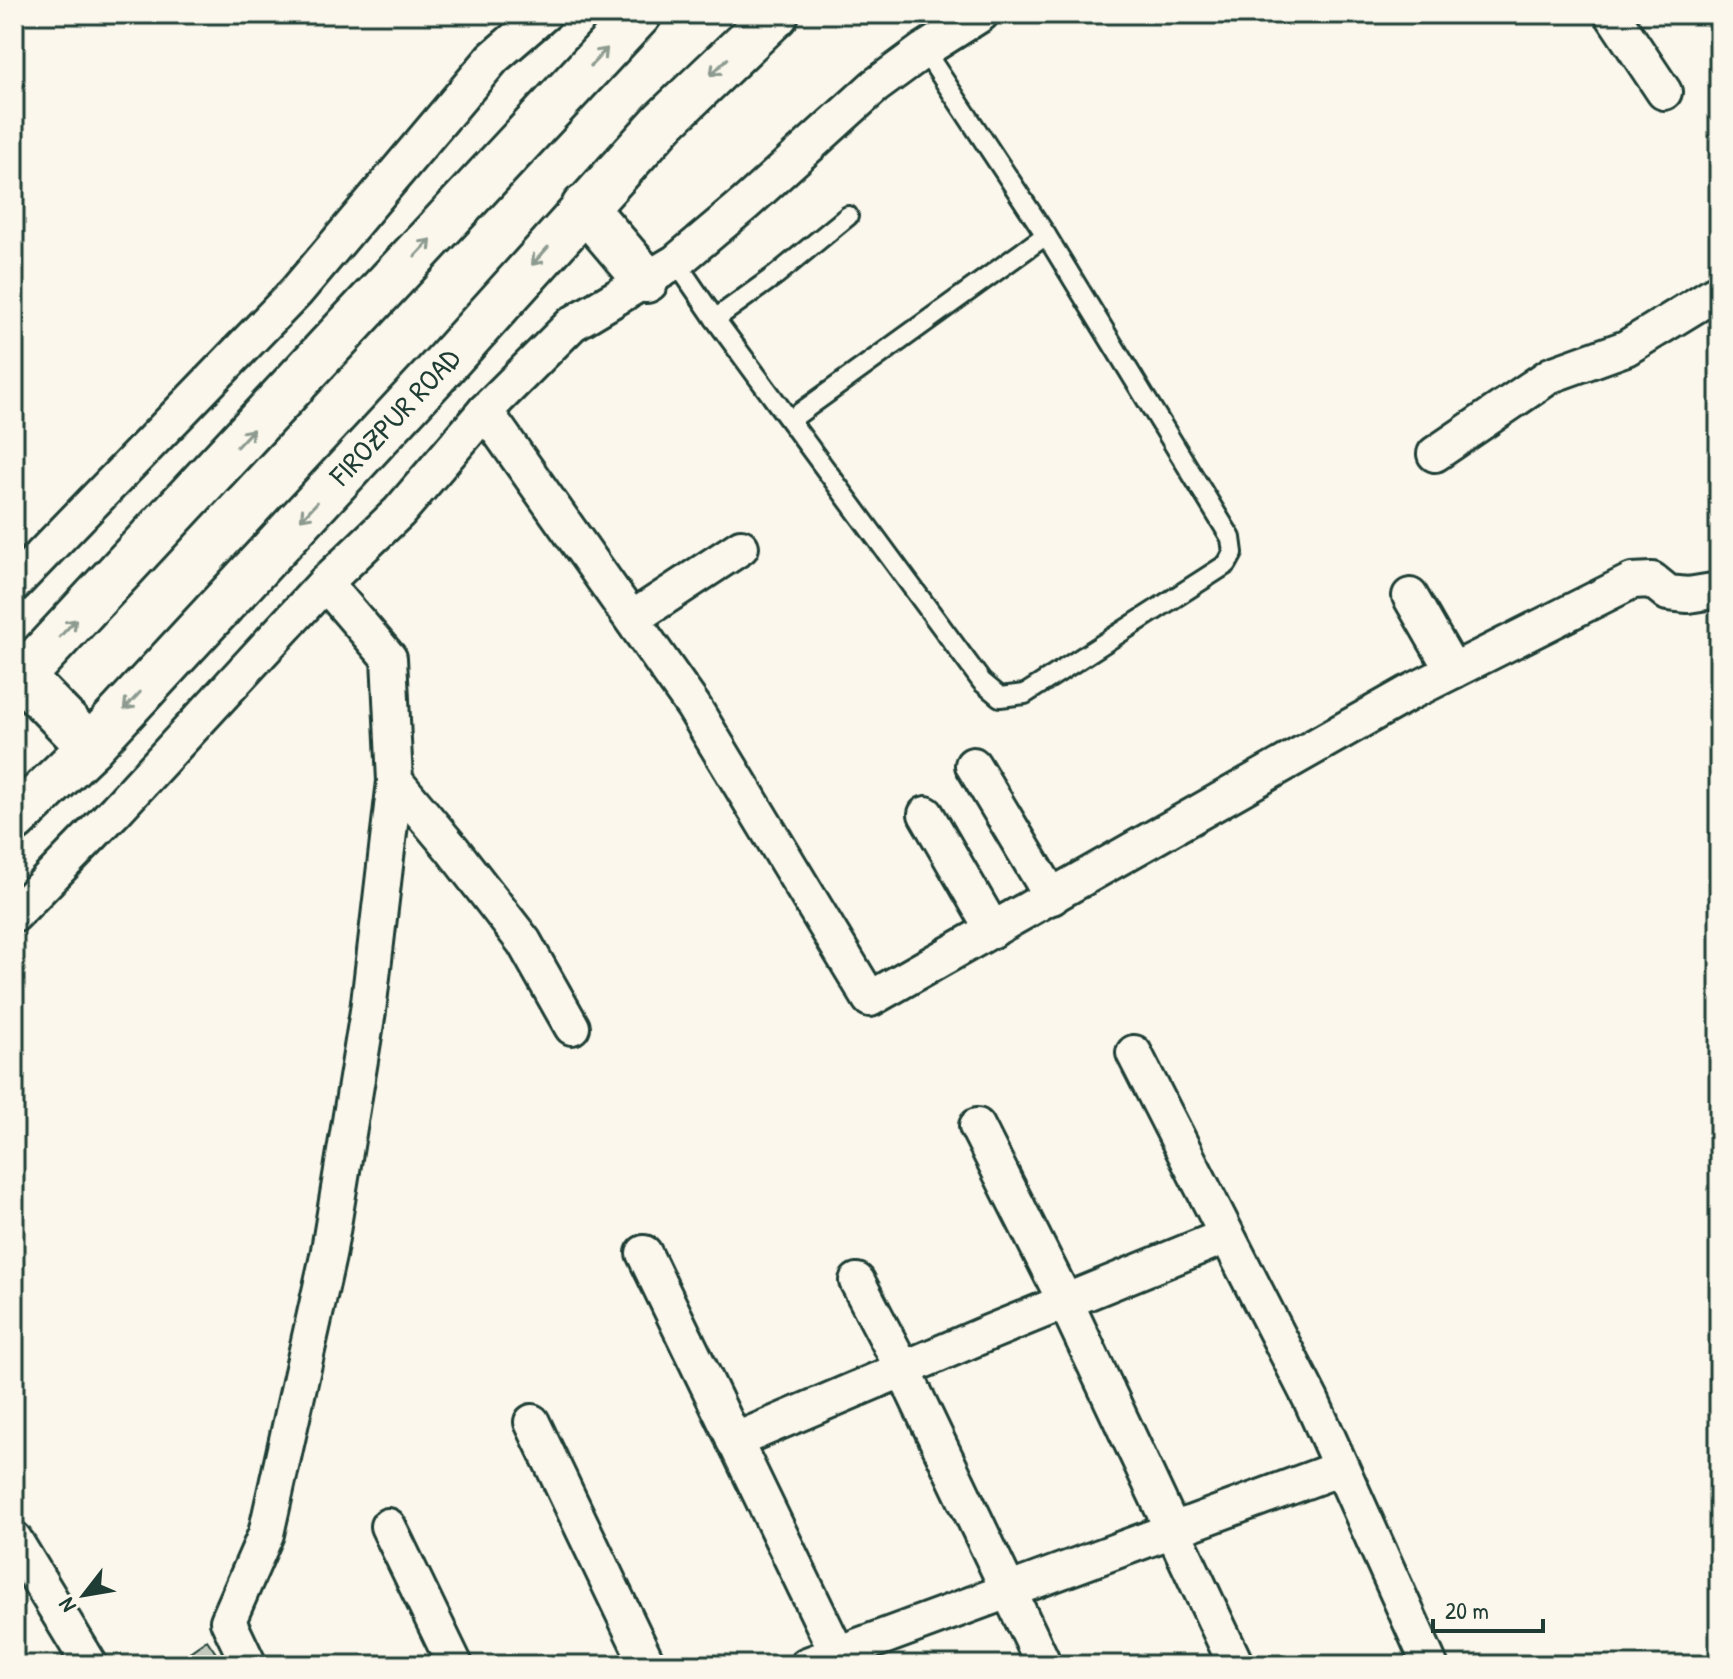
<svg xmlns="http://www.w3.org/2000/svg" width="1733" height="1679" font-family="'Patrick Hand',sans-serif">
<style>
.building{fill:#c4c9be;stroke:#1f3d34;stroke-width:2}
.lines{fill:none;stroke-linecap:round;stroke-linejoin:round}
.service-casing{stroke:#1f3d34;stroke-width:24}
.minor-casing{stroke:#1f3d34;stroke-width:40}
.trunk-casing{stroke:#1f3d34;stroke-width:50}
.service{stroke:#fbf7ec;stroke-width:18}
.minor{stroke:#fbf7ec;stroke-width:34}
.trunk{stroke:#fbf7ec;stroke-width:44}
.oneway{stroke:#8d9a90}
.labels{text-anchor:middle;stroke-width:6;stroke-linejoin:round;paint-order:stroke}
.street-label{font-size:30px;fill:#1f3d34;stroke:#fbf7ec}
</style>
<rect width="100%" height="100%" fill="#fbf7ec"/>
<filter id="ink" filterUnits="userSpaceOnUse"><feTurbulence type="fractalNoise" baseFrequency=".0125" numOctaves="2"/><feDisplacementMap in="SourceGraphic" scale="16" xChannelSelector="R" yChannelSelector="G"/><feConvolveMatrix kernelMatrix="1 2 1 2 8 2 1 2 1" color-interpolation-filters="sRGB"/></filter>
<g filter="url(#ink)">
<!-- building -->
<path class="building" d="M207 1640 224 1665H171Z"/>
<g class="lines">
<!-- service casing -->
<g class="service-casing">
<g id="service">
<path d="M676 262 715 319 982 682 1000 697 1025 694 1227 564 1233 553 1231 538 1046 235 924 50"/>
<path d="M715 319 776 275 848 216"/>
<path d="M790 420 1046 235"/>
</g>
</g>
<!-- minor casing -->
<g class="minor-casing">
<g id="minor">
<path d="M1612 14 1664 92"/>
<path d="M485 411 693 706 870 999 1409 693 1632 581 1652 580 1668 593 1688 595 1719 590"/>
<path d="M1435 454 1551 375 1626 348 1719 291"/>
<path d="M14 584 296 292 493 58 544 14"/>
<path d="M1410 596 1453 671"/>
<path d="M633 618 741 547"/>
<path d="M973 765 1052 897"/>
<path d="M395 781 452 849 524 942 572 1027"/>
<path d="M926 814 993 930"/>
<path d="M14 915 116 810 325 583 399 512 485 411 572 324 676 262 746 203 875 86 924 50 981 14"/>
<path d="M1134 1053 1311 1400 1430 1665"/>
<path d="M977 1126 1065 1301 1236 1665"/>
<path d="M644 1253 843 1665"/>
<path d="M857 1281 903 1369 1044 1665"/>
<path d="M532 1422 648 1665"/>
<path d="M734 1441 988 1333 1226 1236"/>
<path d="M388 1526 455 1665"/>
<path d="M14 1539 90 1665"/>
<path d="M249 1665 228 1621 266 1534 328 1256 368 1011 395 781 389 658 325 583"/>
<path d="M807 1665 1341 1468"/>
</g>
</g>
<!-- trunk casing -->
<g class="trunk-casing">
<g id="trunk">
<path d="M584 207 646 280"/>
<path d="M22 677 90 747"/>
<path d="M14 685 639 14"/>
<path d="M14 820 90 747 434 376 663 122 776 14"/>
</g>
</g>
<!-- service -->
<use href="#service" class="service"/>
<!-- minor -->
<use href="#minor" class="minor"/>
<!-- trunk -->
<use href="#trunk" class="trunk"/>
</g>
<!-- one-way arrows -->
<defs><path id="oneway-shaft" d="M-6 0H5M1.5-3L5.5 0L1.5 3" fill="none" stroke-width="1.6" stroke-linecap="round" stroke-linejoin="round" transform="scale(2)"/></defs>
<g class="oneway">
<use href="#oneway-shaft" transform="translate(599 57) rotate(-47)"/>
<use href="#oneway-shaft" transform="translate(719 67) rotate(136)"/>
<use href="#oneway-shaft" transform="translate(423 248) rotate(-47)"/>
<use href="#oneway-shaft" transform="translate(540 256) rotate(132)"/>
<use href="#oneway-shaft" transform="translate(245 438) rotate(-47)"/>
<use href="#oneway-shaft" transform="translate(309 511) rotate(133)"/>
<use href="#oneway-shaft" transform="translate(68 628) rotate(-47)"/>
<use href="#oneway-shaft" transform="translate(132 701) rotate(133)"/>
</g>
</g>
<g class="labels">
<!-- street labels -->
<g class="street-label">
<text transform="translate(395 417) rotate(-47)" y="10">FIROZPUR ROAD</text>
</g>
</g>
<!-- margin -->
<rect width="1733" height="1679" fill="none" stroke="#fbf7ec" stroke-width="48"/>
<rect x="24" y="24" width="1685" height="1631" fill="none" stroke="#1f3d34" stroke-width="3" filter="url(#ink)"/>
<!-- north arrow -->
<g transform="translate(84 1595) rotate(239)" stroke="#fbf7ec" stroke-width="6" paint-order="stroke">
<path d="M0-6L14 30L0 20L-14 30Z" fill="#1f3d34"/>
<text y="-12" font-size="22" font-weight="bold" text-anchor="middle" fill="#1f3d34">N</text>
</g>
<!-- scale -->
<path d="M1433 1619v12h110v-12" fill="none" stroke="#1f3d34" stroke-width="4"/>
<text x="1445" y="1619" font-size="24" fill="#1f3d34" stroke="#fbf7ec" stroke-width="6" paint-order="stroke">20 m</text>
</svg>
